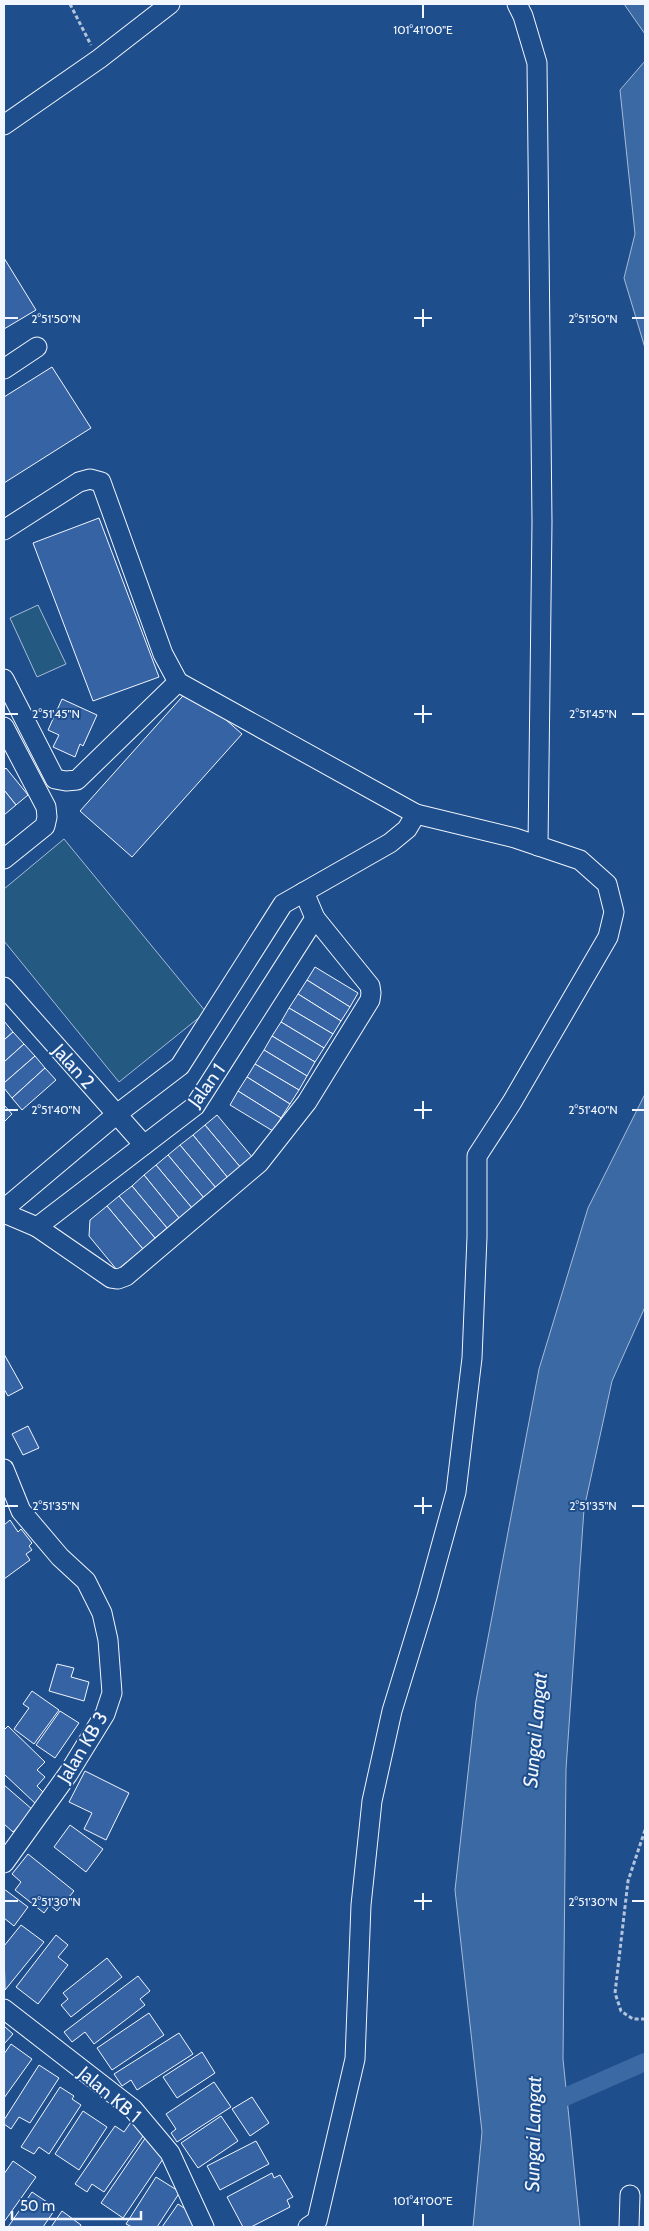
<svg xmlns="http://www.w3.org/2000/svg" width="649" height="2231" font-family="Cabin,sans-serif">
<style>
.green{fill:#245a82;stroke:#a8bbd7}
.water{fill:#3b69a3;stroke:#a8bbd7}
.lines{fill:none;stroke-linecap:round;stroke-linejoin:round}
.canal{stroke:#3b69a3;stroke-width:18}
.building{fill:#3563a3;stroke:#f2f6ff}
.minor-casing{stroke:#f2f6ff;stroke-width:21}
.path{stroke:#b3c4dc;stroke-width:3;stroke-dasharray:4 2.5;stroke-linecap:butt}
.minor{stroke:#1f4e8c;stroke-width:19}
.ticks{fill:none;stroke:#f2f6ff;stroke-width:2}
.labels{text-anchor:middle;stroke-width:4;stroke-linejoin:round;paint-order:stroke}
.street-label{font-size:19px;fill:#f2f6ff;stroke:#1f4e8c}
.water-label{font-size:20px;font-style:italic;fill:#f2f6ff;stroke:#1f4e8c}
.ticks-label{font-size:12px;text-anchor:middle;fill:#f2f6ff;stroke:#1f4e8c;stroke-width:4;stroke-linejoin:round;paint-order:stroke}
</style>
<rect width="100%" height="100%" fill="#1f4e8c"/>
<!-- green -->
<g class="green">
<path d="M38 605 66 664 37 677 10 618Z"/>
<path d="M64 839 206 1012 119 1082 4 941V889Z"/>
</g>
<!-- water -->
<g class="water">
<path d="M624 4H645V34Z"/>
<path d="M645 61V348L624 278 635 234 620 90Z"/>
<path d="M645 1094V1307L612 1381 584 1509 566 1769 563 2059 580 2227H473L482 2132 455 1890 476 1701 539 1369 588 1208Z"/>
</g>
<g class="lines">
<!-- canal -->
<path class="canal" d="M547 2105 645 2062"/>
</g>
<!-- building -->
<g class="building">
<path d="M4 258 36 310 4 329Z"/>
<path d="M52 367 91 428 4 483V397Z"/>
<path d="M99 518 159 677 93 701 33 543Z"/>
<path d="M190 688 242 734 132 857 80 811Z"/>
<path d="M62 699 97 715 83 746 80 744 75 757 53 747 59 735 48 730Z"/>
<path d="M6 768 28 795 16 805 4 790V770Z"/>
<path d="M4 790 16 805 4 815Z"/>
<path d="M315 967 358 993 350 1007 307 980Z"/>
<path d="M307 980 350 1007 341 1021 298 994Z"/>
<path d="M298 994 341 1021 333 1034 289 1008Z"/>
<path d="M289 1008 333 1034 324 1048 281 1022Z"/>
<path d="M4 1021 13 1032 4 1040Z"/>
<path d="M281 1022 324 1048 315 1062 272 1036Z"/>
<path d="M13 1032 24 1044 4 1062V1040Z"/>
<path d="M272 1036 315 1062 307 1076 264 1050Z"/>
<path d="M24 1044 35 1056 4 1083V1062Z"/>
<path d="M264 1050 307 1076 299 1090 255 1064Z"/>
<path d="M35 1056 45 1068 12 1098 4 1088V1083Z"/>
<path d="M255 1064 299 1090 290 1104 247 1077Z"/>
<path d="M45 1068 56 1080 22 1110 12 1098Z"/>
<path d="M247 1077 290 1104 281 1118 238 1091Z"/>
<path d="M238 1091 281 1118 273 1131 230 1105Z"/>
<path d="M4 1105 12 1114 4 1122Z"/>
<path d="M217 1115 253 1158 241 1168 205 1125Z"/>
<path d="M205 1125 241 1168 228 1178 193 1135Z"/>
<path d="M193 1135 228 1178 216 1188 180 1145Z"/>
<path d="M180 1145 216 1188 204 1198 168 1155Z"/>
<path d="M168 1155 204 1198 192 1208 156 1165Z"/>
<path d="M156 1165 192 1208 179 1218 144 1175Z"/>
<path d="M144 1175 179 1218 167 1228 132 1186Z"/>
<path d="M132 1186 167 1228 155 1238 119 1196Z"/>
<path d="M119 1196 155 1238 143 1249 107 1206Z"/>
<path d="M107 1206 143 1249 117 1270 89 1236 90 1220Z"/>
<path d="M4 1354 23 1388 8 1396 4 1389Z"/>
<path d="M28 1426 39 1448 23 1455 12 1434Z"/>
<path d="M10 1520 18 1532 21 1529 32 1543 29 1546 32 1550 26 1554 30 1560 4 1579V1525Z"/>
<path d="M57 1664 74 1668 71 1677 89 1682 84 1701 49 1691Z"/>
<path d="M32 1691 59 1710 34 1744 14 1729 29 1708 23 1704Z"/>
<path d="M60 1711 79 1723 55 1758 36 1745Z"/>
<path d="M8 1726 45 1762 37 1770 45 1777 37 1786 46 1795 37 1805 4 1774V1730Z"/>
<path d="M85 1771 129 1793 106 1840 84 1829 92 1813 69 1802Z"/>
<path d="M4 1785 33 1810 13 1832 4 1824Z"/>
<path d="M70 1825 103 1849 86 1872 54 1847Z"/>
<path d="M28 1854 74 1891 57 1911 50 1905 44 1913 15 1890 21 1882 12 1874Z"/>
<path d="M4 1889 28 1907 14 1926 4 1918Z"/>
<path d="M21 1925 44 1942 5 1990 4 1946Z"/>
<path d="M56 1935 68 1945 58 1957 68 1965 38 2004 16 1987Z"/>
<path d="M107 1958 122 1977 71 2017 61 2005 68 1999 63 1993Z"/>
<path d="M138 1976 150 1991 140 1999 145 2005 94 2044 85 2032 72 2042 64 2032Z"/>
<path d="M149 2013 164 2035 112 2070 97 2048Z"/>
<path d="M4 2026 13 2034 4 2044Z"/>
<path d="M179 2033 193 2054 137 2090 131 2080 122 2086 114 2074Z"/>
<path d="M11 2044 32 2059 4 2098V2054Z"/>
<path d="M202 2052 215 2073 177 2098 163 2077Z"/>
<path d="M39 2065 59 2078 30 2123 19 2117 11 2129 4 2124V2120Z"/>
<path d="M214 2082 231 2107 177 2142 171 2133 176 2129 166 2114Z"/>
<path d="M60 2087 74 2096 72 2099 81 2105 49 2154 39 2147 34 2154 21 2147Z"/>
<path d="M252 2097 269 2123 250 2136 232 2109Z"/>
<path d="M83 2111 107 2127 79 2170 55 2154Z"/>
<path d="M221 2116 238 2141 198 2168 181 2143Z"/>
<path d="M131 2122 146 2132 104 2192 92 2184 87 2192 75 2184 115 2126 124 2132Z"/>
<path d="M148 2134 165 2156 123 2218 101 2203Z"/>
<path d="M256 2141 269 2164 220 2190 207 2166Z"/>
<path d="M13 2161 36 2177 4 2222V2174Z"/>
<path d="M272 2173 274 2178 280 2175 293 2197 287 2200 290 2207 251 2227H243L227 2197Z"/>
<path d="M156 2177 180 2192 157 2227H132L126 2224Z"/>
<path d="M32 2192 56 2208 43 2227H8Z"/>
<path d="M178 2204 193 2214 196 2227H162Z"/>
<path d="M62 2211 81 2225 80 2227H51Z"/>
</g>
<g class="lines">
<!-- minor casing -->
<g class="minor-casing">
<g id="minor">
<path d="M517 4 523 16 537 63 542 522 538 846"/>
<path d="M4 125 99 59 170 4"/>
<path d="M4 369 37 347"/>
<path d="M4 530 79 482 90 479 101 482 163 654 178 682 416 814 515 838 580 860 607 884 614 912 608 937 512 1102 477 1156V1237L472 1358 456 1492 427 1597 392 1711 372 1801 361 1905 355 2059 317 2221 308 2227"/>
<path d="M4 679 55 779 66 781 77 780 178 682"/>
<path d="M4 727 46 807 47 817 45 826 4 859"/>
<path d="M4 987 144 1145"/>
<path d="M4 1209 117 1114 180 1066 283 904 390 843 407 829 416 814"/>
<path d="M4 1213 37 1227 195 1106 315 918 304 892"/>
<path d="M37 1227 111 1278 118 1279 126 1276 259 1163 307 1102 370 1000 371 993 370 986 315 918"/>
<path d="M4 1469 21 1511 60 1557 86 1581 102 1613 108 1640 112 1693 105 1714 68 1774 4 1863"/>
<path d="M4 2009 133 2109 170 2153 204 2227"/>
<path d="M629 2227 630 2195"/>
</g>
</g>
<!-- path -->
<g class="path">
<path d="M70 4 91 45"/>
<path d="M645 1830 628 1881 615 1993 621 2011 633 2019H645"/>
</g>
<!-- minor -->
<use href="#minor" class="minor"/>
</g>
<!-- ticks -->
<path class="ticks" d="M423 5V18M423 309V327M5 318H18M414 318H432M632 318H644M423 705V723M5 714H18M414 714H432M632 714H644M423 1101V1119M5 1110H18M414 1110H432M632 1110H644M423 1497V1514M5 1506H18M414 1506H432M632 1506H644M423 1893V1910M5 1901H18M414 1901H432M632 1901H644M423 2214V2226"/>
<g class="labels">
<!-- street labels -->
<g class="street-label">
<text transform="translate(74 1066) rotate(48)" y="7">Jalan 2</text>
<text transform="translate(206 1085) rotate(-54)" y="7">Jalan 1</text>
<text transform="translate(82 1747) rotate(-59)" y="7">Jalan KB 3</text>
<text transform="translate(110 2094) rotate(40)" y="7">Jalan KB 1</text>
</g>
<!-- water labels -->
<g class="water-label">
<text transform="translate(535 1730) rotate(-85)" y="7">Sungai Langat</text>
<text transform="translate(533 2134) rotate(-89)" y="7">Sungai Langat</text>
</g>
</g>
<g class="ticks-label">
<text x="423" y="34">101°41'00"E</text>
<text x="56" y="323">2°51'50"N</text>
<text x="593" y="323">2°51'50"N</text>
<text x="56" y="718">2°51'45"N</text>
<text x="593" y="718">2°51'45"N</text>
<text x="56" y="1114">2°51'40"N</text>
<text x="593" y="1114">2°51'40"N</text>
<text x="56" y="1510">2°51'35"N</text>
<text x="593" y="1510">2°51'35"N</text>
<text x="56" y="1906">2°51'30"N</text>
<text x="593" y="1906">2°51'30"N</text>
<text x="423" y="2205">101°41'00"E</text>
</g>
<!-- border -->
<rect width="649" height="2231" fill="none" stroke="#f2f6ff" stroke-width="10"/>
<!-- scale -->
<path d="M12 2211v8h129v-8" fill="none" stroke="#f2f6ff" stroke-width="2.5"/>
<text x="20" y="2211" font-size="15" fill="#f2f6ff" stroke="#1f4e8c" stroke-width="4" paint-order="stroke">50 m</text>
</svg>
